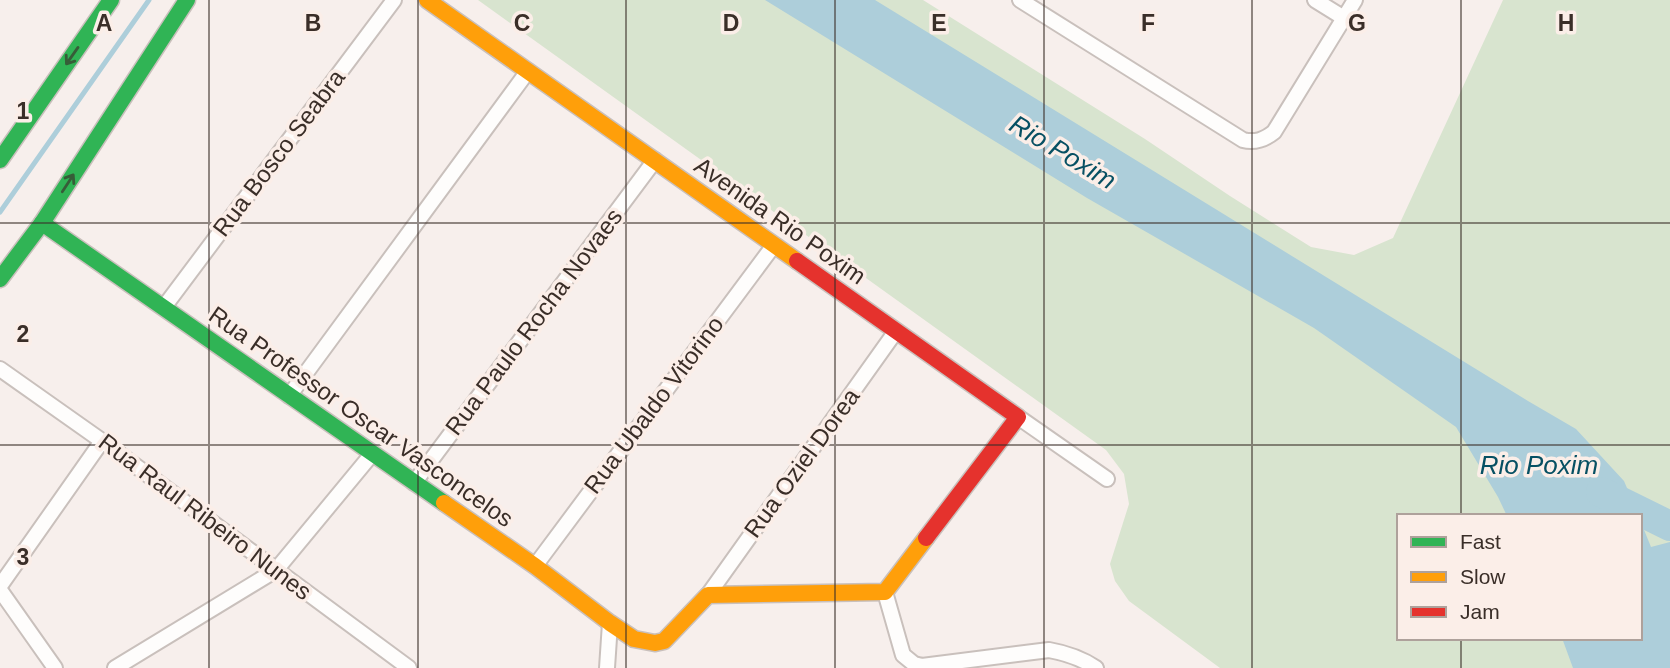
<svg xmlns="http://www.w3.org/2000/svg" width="1670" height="668" font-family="Helvetica,sans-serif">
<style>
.green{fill:#d8e4cf;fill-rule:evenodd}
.water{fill:#adceda}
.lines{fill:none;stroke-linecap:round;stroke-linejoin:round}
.stream{stroke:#adceda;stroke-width:5}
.river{stroke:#adceda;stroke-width:30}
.street-casing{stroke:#c9c0bc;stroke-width:18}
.fast-casing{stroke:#c9c0bc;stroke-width:19}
.slow-casing{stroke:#c9c0bc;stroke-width:19}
.jam-casing{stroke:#c9c0bc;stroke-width:19}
.street{stroke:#fefdfc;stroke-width:14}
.fast{stroke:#30b455;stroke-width:16}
.slow{stroke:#ff9f0a;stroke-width:16}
.jam{stroke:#e5322d;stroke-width:16}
.oneway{stroke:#365d38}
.grid{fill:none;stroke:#3a2e28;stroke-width:2;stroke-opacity:0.55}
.labels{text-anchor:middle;stroke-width:7;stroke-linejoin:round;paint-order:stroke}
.street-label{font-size:24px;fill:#3a2e28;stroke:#fbeee8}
.water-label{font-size:26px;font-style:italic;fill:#075063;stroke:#fbeee8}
.grid-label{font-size:23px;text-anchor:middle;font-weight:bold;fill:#3a2e28;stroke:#fbeee8;stroke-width:7;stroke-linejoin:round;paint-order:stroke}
</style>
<rect width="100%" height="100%" fill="#f7efec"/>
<!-- green -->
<path class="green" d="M478 0H923L1145 139 1230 196 1311 247 1354 255 1393 238 1503 0H1670V668H1220L1129 601 1115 581 1110 564 1129 504 1124 474 1106 450ZM1399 516H1640V638H1399Z"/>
<!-- water -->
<g class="water">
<path d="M765 0H875L1528 401 1576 429 1624 481 1639 516H1507L1498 497 1456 427 1314 328 1087 198Z"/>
<path d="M1640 520 1651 547 1670 542V668H1573L1562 638H1640Z"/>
</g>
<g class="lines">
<!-- stream -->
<path class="stream" d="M0 212 149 0"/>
<!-- river -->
<path class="river" d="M1601 492 1670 526"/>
<!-- street casing -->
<g class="street-casing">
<g id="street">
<path d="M1020 0 1243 140C1255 143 1264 140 1274 132L1355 0"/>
<path d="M1315 0 1344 18"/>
<path d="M164 307 394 0"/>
<path d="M0 369 102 441 409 668"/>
<path d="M289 396 528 71"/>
<path d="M1018 417 1107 479"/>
<path d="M414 483 655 160"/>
<path d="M535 566 774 245"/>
<path d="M0 586 102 441"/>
<path d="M0 590 55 668"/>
<path d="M885 592 903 655 914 664 922 666 1049 650C1066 653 1081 658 1096 668"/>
<path d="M708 595 896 331"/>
<path d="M115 668 276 570 372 454"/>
<path d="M607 668 610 623"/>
</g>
</g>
<!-- fast casing -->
<g class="fast-casing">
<g id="fast">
<path d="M0 160 111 0"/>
<path d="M42 223 444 503"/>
<path d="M0 279 42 223 187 0"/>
</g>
</g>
<!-- slow casing -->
<g class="slow-casing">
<g id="slow">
<path d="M427 0 797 261"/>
<path d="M444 503 535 566 610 623 634 639 655 643 664 641 708 595 885 592 926 538"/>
</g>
</g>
<!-- jam casing -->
<g class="jam-casing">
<path id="jam" d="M797 261 1018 417 926 538"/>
</g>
<!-- street -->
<use href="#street" class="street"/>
<!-- fast -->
<use href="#fast" class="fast"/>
<!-- slow -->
<use href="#slow" class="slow"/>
<!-- jam -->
<use href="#jam" class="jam"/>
</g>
<!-- one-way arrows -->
<defs><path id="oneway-shaft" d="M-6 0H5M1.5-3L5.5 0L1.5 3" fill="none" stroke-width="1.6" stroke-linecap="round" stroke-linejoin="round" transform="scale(1.75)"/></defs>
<g class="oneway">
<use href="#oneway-shaft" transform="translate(72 56) rotate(125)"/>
<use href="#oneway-shaft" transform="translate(68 183) rotate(-57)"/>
</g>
<!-- grid -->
<path class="grid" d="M209 0V668M418 0V668M626 0V668M835 0V668M1044 0V668M1252 0V668M1461 0V516M0 223H1670M0 445H1670M1461 638V668"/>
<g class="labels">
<!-- street labels -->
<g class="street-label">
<text transform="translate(279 153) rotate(-53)" y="8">Rua Bosco Seabra</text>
<text transform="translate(780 221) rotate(35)" y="8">Avenida Rio Poxim</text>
<text transform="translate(534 322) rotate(-53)" y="8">Rua Paulo Rocha Novaes</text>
<text transform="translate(654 405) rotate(-53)" y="8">Rua Ubaldo Vitorino</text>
<text transform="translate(361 417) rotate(35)" y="8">Rua Professor Oscar Vasconcelos</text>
<text transform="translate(802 463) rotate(-54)" y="8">Rua Oziel Dorea</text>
<text transform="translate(205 517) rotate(37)" y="8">Rua Raul Ribeiro Nunes</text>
</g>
<!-- water labels -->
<g class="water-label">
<text transform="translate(1063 152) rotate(31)" y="9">Rio Poxim</text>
<text x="1539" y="474">Rio Poxim</text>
</g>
</g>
<g class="grid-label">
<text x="104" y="31">A</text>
<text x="313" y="31">B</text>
<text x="522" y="31">C</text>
<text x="731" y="31">D</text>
<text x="939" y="31">E</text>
<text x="1148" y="31">F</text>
<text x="1357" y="31">G</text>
<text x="1566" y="31">H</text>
<text x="23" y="119">1</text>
<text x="23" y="342">2</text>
<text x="23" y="565">3</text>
</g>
<!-- legend -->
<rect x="1397" y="514" width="245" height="126" fill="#fbeee8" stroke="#aea19b" stroke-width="2"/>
<rect x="1411" y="537" width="35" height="10" fill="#30b455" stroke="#aea19b" stroke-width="2"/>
<text x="1460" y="549" font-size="21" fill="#3a2e28">Fast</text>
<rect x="1411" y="572" width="35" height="10" fill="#ff9f0a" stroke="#aea19b" stroke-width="2"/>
<text x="1460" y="584" font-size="21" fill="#3a2e28">Slow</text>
<rect x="1411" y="607" width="35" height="10" fill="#e5322d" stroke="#aea19b" stroke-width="2"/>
<text x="1460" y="619" font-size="21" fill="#3a2e28">Jam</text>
</svg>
